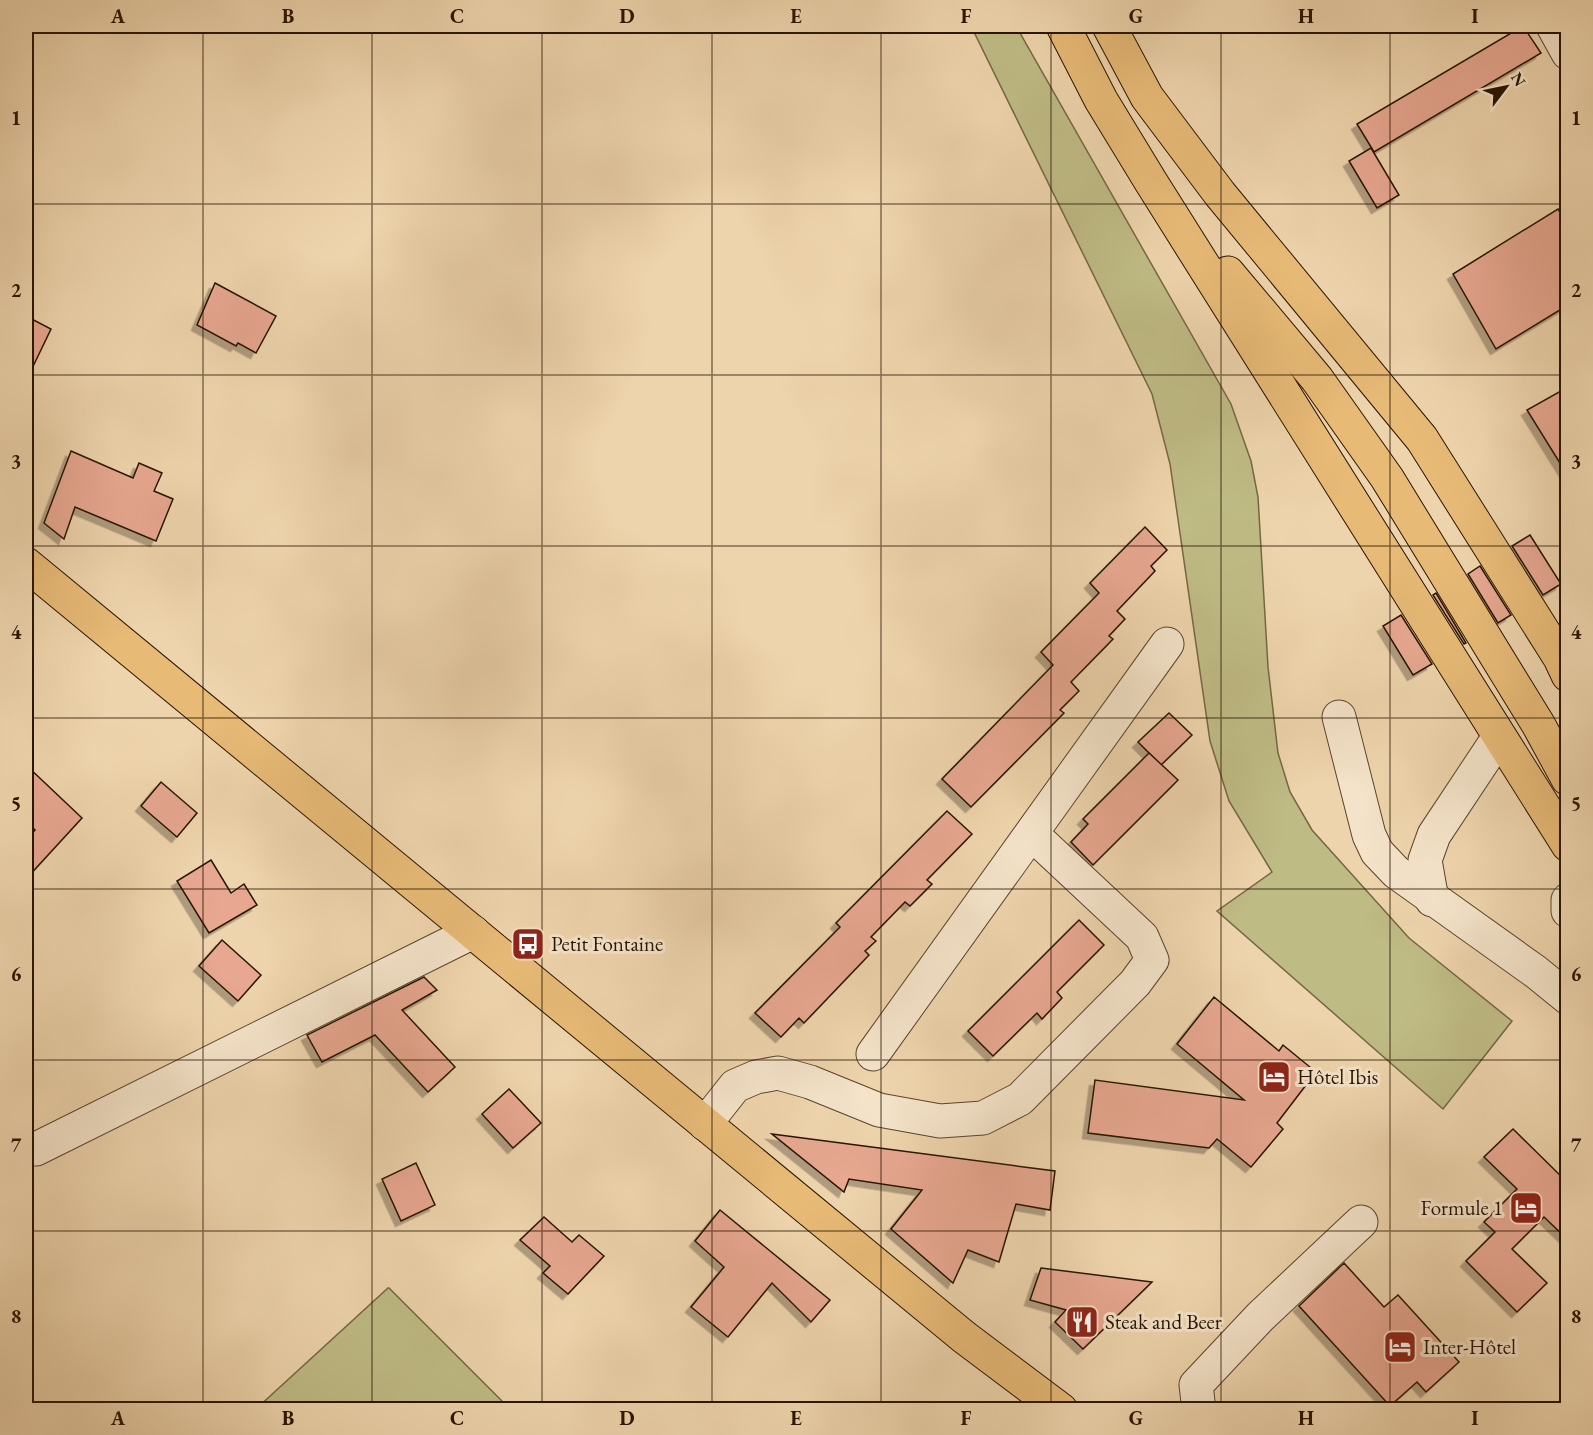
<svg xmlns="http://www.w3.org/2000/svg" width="1593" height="1435" font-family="'EB Garamond',serif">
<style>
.green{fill:#bfbb85;stroke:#746844;stroke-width:1.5}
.building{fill:#e7a790;stroke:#281403;stroke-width:1.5;filter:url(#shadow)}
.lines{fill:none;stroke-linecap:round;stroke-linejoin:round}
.minor-casing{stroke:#5a442d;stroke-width:35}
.major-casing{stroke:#281403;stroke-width:35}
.highway-casing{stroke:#281403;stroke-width:35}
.minor{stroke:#f4e3c9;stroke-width:33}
.major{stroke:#e7ba76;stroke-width:33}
.highway{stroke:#e7ba76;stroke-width:33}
.grid{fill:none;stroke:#281403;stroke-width:1.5;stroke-opacity:0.55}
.labels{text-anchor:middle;stroke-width:6;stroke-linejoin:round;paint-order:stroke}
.poi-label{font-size:21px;fill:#281403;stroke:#f4e3c9;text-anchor:start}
.neatline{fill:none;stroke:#281403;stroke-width:2}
.grid-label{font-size:20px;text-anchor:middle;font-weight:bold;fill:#281403}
</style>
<defs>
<filter id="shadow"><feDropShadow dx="-5.5" dy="5.5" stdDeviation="0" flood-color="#0004"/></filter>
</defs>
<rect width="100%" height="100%" fill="#eed4ac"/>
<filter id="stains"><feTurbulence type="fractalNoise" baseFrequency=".00333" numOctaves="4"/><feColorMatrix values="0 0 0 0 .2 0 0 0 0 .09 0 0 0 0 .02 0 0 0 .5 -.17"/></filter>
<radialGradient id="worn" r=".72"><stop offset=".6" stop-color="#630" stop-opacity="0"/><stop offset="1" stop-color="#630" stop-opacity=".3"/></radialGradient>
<!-- green -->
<g class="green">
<path d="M971 26H1016L1231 404 1251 461 1258 497 1268 667 1278 753 1290 792 1312 830 1409 938 1512 1021 1443 1109 1217 911 1272 872 1229 801 1210 741 1170 464 1152 394Z"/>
<path d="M389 1288 510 1409H256L388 1288Z"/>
</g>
<!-- building -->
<g class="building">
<path d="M1523 26 1541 53 1374 152 1357 124Z"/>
<path d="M1371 148 1399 195 1377 208 1349 161Z"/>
<path d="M1558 209 1568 225V305L1496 349 1453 274Z"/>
<path d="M215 283 276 316 256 353 238 343 236 346 197 325Z"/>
<path d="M26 316 51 329 26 381Z"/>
<path d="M1568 387V476L1527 410Z"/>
<path d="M71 451 133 478 139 463 162 473 154 491 173 499 156 541 75 507 64 539 44 523Z"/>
<path d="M1145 527 1167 550 1151 566 1155 571 1117 611 1125 619 1109 636 1113 639 1071 682 1079 691 1060 710 1064 713 971 807 942 779 1053 665 1041 652 1099 593 1090 583Z"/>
<path d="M1530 535 1561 584 1543 595 1512 546Z"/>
<path d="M1480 566 1511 615 1498 623 1468 574Z"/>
<path d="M1436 593 1466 643 1464 644 1433 595Z"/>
<path d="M1401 615 1432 664 1413 675 1383 626Z"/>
<path d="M1169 713 1192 735 1161 765 1138 742Z"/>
<path d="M1149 753 1178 780 1093 865 1071 842 1088 824 1083 819Z"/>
<path d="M26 765 82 818 26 879V840L35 830 26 821Z"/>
<path d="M161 782 197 813 177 837 141 806Z"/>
<path d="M947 811 972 834 927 880 932 884 910 906 905 902 871 937 876 941 865 951 869 955 804 1023 799 1018 781 1037 755 1013 840 927 836 923Z"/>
<path d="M211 860 231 893 244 884 257 905 209 933 177 881Z"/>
<path d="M1079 920 1104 945 1057 992 1062 998 1042 1019 1037 1013 993 1056 968 1031Z"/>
<path d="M222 940 261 975 238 1001 199 966Z"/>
<path d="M424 977 437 990 402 1010 455 1067 428 1092 375 1035 322 1062 307 1035Z"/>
<path d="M1214 997 1279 1051 1283 1045 1316 1072 1277 1123 1283 1129 1251 1167 1217 1139 1209 1148 1088 1133 1095 1080 1244 1100 1177 1044Z"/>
<path d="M509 1089 541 1123 513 1148 482 1114Z"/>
<path d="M1513 1129 1568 1183V1240L1544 1217 1512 1249 1547 1283 1517 1312 1466 1261 1495 1232 1484 1222 1517 1189 1484 1157Z"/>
<path d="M772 1134 1055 1171 1050 1210 1016 1204 999 1262 968 1250 953 1283 891 1229 922 1190 849 1179 844 1192Z"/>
<path d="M416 1163 435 1205 401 1221 382 1179Z"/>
<path d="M720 1210 830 1300 811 1322 772 1283 728 1337 691 1307 724 1267 695 1241Z"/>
<path d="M544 1217 572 1242 579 1235 604 1256 568 1294 543 1273 550 1266 520 1240Z"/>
<path d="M1344 1263 1384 1307 1398 1295 1459 1362 1426 1392 1417 1382 1390 1406 1299 1306Z"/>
<path d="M1041 1268 1152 1282 1083 1349 1055 1322 1066 1310 1030 1300Z"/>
</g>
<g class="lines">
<!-- minor casing -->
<g class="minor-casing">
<g id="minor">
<path d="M1553 26 1568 53"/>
<path d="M1339 717 1369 835 1377 852 1396 872 1536 972 1568 998"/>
<path d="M1432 900 1425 860 1434 835 1499 737"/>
<path d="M1568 900V911"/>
<path d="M873 1054 1167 644"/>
<path d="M705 1124 735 1086 756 1077 778 1073 810 1082 879 1110 940 1121 983 1118 1020 1099 1135 983 1152 960 1142 937 1032 834"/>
<path d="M36 1149 473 932"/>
<path d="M1199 1410 1196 1385 1260 1317 1361 1222"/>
</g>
</g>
<!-- major casing -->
<g class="major-casing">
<path id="major" d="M26 564 964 1337 1061 1410"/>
</g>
<!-- highway casing -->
<g class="highway-casing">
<g id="highway">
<path d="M1063 26 1101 100 1151 182 1568 845"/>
<path d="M1109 26 1147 97 1220 194 1422 439 1560 658 1568 675"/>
<path d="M1228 273 1317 379 1387 478 1538 724 1568 779"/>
</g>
</g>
<!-- minor -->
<use href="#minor" class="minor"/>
<!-- major -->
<use href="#major" class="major"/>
<!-- highway -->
<use href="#highway" class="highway"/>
</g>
<!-- grid -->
<path class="grid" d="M203 26V1410M372 26V1410M542 26V1410M712 26V1410M881 26V1410M1051 26V1410M1221 26V1410M1390 26V1410M26 204H1568M26 375H1568M26 546H1568M26 718H1568M26 889H1568M26 1060H1568M26 1231H1568"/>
<!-- icons -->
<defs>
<g id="bus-square" transform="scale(1.725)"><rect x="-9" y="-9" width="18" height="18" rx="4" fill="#8f2418" stroke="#f4e3c9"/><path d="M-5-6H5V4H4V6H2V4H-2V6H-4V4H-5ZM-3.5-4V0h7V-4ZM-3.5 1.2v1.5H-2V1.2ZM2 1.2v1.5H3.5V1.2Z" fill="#fff"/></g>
<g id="hotel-square" transform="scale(1.725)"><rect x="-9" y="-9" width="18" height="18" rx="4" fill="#8f2418" stroke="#f4e3c9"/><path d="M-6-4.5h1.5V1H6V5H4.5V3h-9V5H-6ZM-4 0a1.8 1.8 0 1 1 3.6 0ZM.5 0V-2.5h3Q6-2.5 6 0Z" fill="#fff"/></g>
<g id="restaurant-square" transform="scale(1.725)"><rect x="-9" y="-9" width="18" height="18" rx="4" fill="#8f2418" stroke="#f4e3c9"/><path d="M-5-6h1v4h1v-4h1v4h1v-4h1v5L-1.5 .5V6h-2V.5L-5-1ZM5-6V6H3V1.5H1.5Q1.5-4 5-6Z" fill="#fff"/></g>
</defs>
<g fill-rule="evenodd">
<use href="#bus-square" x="528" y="944"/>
<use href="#hotel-square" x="1274" y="1077"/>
<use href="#hotel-square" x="1526" y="1208"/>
<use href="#restaurant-square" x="1082" y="1322"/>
<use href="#hotel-square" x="1400" y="1347"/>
</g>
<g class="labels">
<!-- poi labels -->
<g class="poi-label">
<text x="551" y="951">Petit Fontaine</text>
<text x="1297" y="1084">Hôtel Ibis</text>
<text x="1503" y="1215" text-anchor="end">Formule 1</text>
<text x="1105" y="1329">Steak and Beer</text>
<text x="1423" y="1354">Inter-Hôtel</text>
</g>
</g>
<!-- margin -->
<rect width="1593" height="1435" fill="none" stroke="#eed4ac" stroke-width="66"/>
<!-- north arrow -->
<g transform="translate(1506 87) rotate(58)" stroke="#f4e3c9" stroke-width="4.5" paint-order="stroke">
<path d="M0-4.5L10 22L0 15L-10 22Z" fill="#281403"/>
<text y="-9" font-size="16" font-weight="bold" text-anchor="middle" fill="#281403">N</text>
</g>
<rect x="33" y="33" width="1527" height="1369" class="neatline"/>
<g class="grid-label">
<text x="118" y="23">A</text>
<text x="288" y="23">B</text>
<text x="457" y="23">C</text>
<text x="627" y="23">D</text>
<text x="796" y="23">E</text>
<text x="966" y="23">F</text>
<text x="1136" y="23">G</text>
<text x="1306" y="23">H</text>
<text x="1475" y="23">I</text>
<text x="16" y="125">1</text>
<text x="1576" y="125">1</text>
<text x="16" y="297">2</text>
<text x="1576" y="297">2</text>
<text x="16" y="468">3</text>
<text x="1576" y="468">3</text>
<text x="16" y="639">4</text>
<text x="1576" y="639">4</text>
<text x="16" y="810">5</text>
<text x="1576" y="810">5</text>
<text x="16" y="981">6</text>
<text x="1576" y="981">6</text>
<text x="16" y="1152">7</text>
<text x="1576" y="1152">7</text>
<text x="16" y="1323">8</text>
<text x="1576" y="1323">8</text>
<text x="118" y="1425">A</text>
<text x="288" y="1425">B</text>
<text x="457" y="1425">C</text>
<text x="627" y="1425">D</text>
<text x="796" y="1425">E</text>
<text x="966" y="1425">F</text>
<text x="1136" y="1425">G</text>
<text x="1306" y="1425">H</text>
<text x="1475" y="1425">I</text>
</g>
<rect width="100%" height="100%" filter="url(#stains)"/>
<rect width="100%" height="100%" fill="url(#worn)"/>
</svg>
